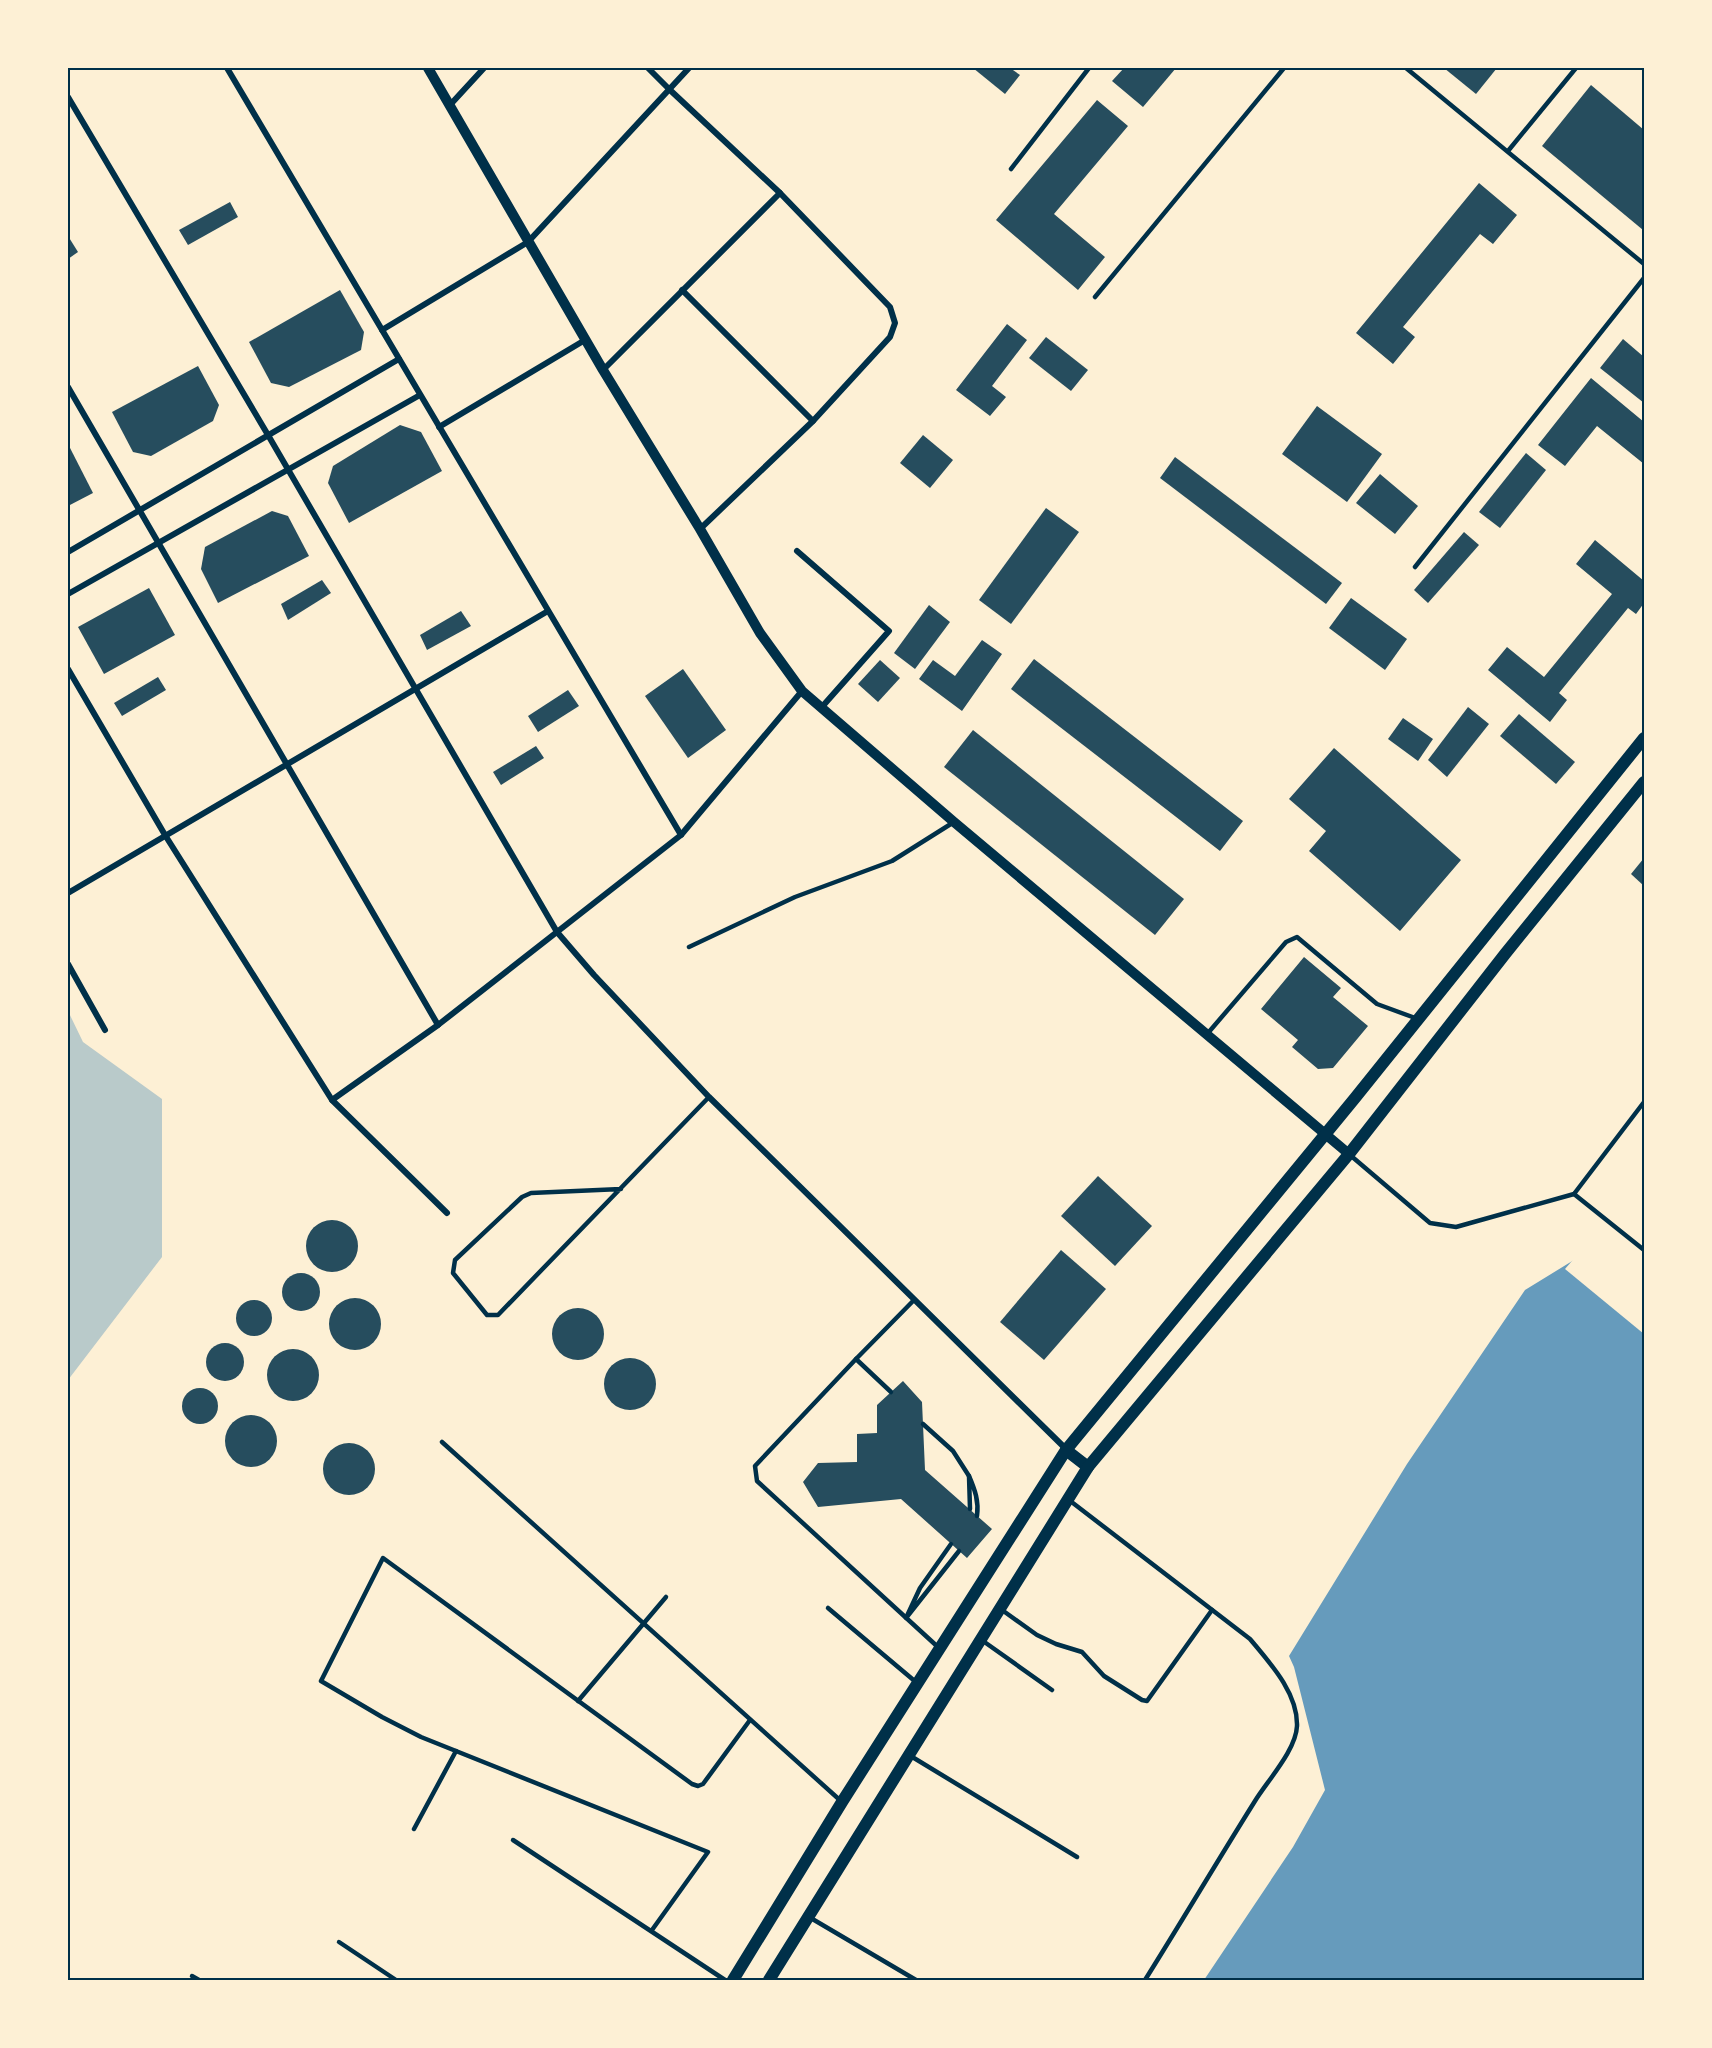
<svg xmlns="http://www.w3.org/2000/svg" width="1712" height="2048" font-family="'DM Sans',sans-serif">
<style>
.green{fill:#b9caca}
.water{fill:#669bbc}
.pier{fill:#fdf0d5}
.building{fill:#264d5e}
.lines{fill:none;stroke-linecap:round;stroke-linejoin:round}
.service{stroke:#003049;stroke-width:4.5}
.minor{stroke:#003049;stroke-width:6}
.tertiary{stroke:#003049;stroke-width:10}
.secondary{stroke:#003049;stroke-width:12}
.neatline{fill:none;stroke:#003049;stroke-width:2}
</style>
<rect width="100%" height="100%" fill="#fdf0d5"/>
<!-- green -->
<path class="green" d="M68 1011 83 1042 162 1099V1257L68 1380Z"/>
<!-- water -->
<path class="water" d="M1644 1217V1980H1204L1293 1847 1325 1790 1294 1667 1289 1656 1407 1464 1525 1290Z"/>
<!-- pier -->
<path class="pier" d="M1644 1214V1334L1565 1269 1577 1255Z"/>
<!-- building -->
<g class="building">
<path d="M973 68H1010L1020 75 1005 94Z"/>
<path d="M1124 68H1176L1143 107 1112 81Z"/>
<path d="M1444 68H1497L1476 94Z"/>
<path d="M1591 85 1644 130V228L1643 230 1542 146Z"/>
<path d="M1097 100 1128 126 1054 214 1105 257 1078 290 996 220Z"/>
<path d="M1479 183 1517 215 1493 244 1480 234 1403 327 1415 337 1393 364 1356 333Z"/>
<path d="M230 202 238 217 188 245 179 230Z"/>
<path d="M68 236 78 252 68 259Z"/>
<path d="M340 290 364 332 361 350 289 387 271 383 249 342Z"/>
<path d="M1007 324 1027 340 992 386 1006 397 990 416 956 390Z"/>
<path d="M1046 337 1088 370 1071 391 1029 358Z"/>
<path d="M1623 339 1644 357V403L1600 368Z"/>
<path d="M198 366 219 405 213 421 151 456 133 452 112 412Z"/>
<path d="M1591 378 1644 422V464L1597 426 1565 466 1538 445Z"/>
<path d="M1317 406 1382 454 1347 502 1282 454Z"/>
<path d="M400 425 421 432 442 471 349 523 328 483 333 466Z"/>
<path d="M923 435 953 460 930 488 900 463Z"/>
<path d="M68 444 93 493 68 506Z"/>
<path d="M1526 453 1546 470 1500 528 1479 512Z"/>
<path d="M1175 457 1342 583 1326 604 1160 478Z"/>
<path d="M1380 474 1418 506 1395 534 1356 503Z"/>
<path d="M1046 508 1079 532 1011 624 979 600Z"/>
<path d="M272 511 288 516 309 556 218 603 201 569 205 547Z"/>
<path d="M1464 532 1479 545 1428 603 1414 590Z"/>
<path d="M1595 540 1644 581V603L1636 614 1628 608 1559 693 1567 700 1550 722 1488 670 1507 647 1544 677 1612 594 1576 564Z"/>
<path d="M322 580 331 593 288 620 281 604Z"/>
<path d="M149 588 175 635 104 674 78 627Z"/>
<path d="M1351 598 1407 639 1385 670 1329 628Z"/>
<path d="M929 605 950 622 915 669 894 653Z"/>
<path d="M461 611 471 626 427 650 420 635Z"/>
<path d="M982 640 1002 654 962 711 919 679 933 660 955 676Z"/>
<path d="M1034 659 1243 821 1220 851 1011 689Z"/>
<path d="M880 660 900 678 878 702 858 684Z"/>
<path d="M683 669 726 730 688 758 645 696Z"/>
<path d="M158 677 166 690 122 716 114 703Z"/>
<path d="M568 690 579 706 538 732 528 716Z"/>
<path d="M1468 707 1489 724 1447 777 1428 760Z"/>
<path d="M1519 714 1575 762 1556 784 1500 736Z"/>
<path d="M1403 718 1433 739 1418 761 1388 739Z"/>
<path d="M973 730 1184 899 1155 935 944 767Z"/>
<path d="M536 746 544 758 501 785 493 772Z"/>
<path d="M1334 748 1461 860 1400 931 1309 851 1326 831 1289 799Z"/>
<path d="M1644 858V886L1631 874Z"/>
<path d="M1304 957 1341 988 1333 997 1368 1026 1333 1068 1318 1069 1292 1047 1298 1040 1261 1009Z"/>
<path d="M1098 1176 1152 1226 1115 1266 1061 1216Z"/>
<circle cx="332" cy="1246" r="26"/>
<path d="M1061 1250 1106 1289 1044 1360 1000 1322Z"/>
<circle cx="301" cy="1292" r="19"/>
<circle cx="355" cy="1324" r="26"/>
<circle cx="254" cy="1318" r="18"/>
<circle cx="578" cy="1334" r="26"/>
<circle cx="225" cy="1362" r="19"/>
<circle cx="293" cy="1375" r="26"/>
<circle cx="630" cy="1384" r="26"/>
<path d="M903 1381 922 1402 925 1470 992 1529 967 1558 901 1499 818 1507 803 1482 818 1463 857 1462V1434L877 1433V1405Z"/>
<circle cx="200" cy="1406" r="18"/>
<circle cx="251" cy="1441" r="26"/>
<circle cx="349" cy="1469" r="26"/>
</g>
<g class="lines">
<!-- service -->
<g class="service">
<path d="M1406 68 1644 264"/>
<path d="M1508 151 1576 68"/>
<path d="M1011 169 1089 68"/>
<path d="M1095 297 1284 68"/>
<path d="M1415 567 1644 278"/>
<path d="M689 947 795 897 892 861 954 822"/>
<path d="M1208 1033 1286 942 1297 937 1377 1004 1418 1019"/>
<path d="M1350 1155 1430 1223 1456 1227 1574 1194 1644 1102"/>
<path d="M621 1189 531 1193 522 1197 455 1260 453 1273 487 1315H498L709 1097"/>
<path d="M1574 1194 1644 1250"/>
<path d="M856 1359 755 1466 757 1481 939 1648"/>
<path d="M891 1392 856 1359 914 1300"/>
<path d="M923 1424 953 1451 969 1476"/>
<path d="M442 1442 842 1802"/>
<path d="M1069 1500 1250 1639C1270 1663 1298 1693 1297 1726 1296 1750 1268 1780 1255 1801 1218 1860 1182 1921 1145 1980"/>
<path d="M970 1509 969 1476C975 1490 979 1501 977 1516"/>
<path d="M951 1544 920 1588 906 1618 959 1551"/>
<path d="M828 1608 917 1683"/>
<path d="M1002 1610 1037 1635 1056 1644 1082 1652 1104 1676 1142 1700 1147 1701 1212 1610"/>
<path d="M983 1641 1052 1690"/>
<path d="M578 1701 666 1597"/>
<path d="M909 1755 1077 1857"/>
<path d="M414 1829 456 1751"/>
<path d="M513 1840 725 1980"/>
<path d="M809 1917 916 1980"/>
<path d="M652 1930 708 1852 421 1737 382 1717 321 1681 383 1558 692 1784 698 1786 703 1784 750 1720"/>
<path d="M339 1942 396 1980"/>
<path d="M192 1976 199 1980"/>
</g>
<!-- minor -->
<g class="minor">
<path d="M227 68 681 835"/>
<path d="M648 68 670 90 780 193 890 307 895 323 890 337 813 421 700 529"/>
<path d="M68 97 268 435 557 932 594 975 709 1097 1066 1449"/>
<path d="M450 105 484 68"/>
<path d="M682 290 813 421"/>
<path d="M382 330 528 242 689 68"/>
<path d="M603 370 780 193"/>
<path d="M68 387 438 1025"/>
<path d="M439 427 585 340"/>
<path d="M797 551 889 631 821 708"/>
<path d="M68 552 399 359"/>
<path d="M68 594 420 395"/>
<path d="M68 669 165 835 332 1100 447 1213"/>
<path d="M68 893 548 611"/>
<path d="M68 964 105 1030"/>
<path d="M332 1100 438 1025 681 835 802 691"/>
</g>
<!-- tertiary -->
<path class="tertiary" d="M428 68 603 370 700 529 760 633 802 691 954 822 1349 1154"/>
<!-- secondary -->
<g class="secondary">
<path d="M1066 1450 1088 1467"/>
<path d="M733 1980 842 1802 1066 1450 1355 1098 1644 738"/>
<path d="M769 1980 1088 1467 1349 1154 1505 954 1644 782"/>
</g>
</g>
<!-- border -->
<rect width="1712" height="2048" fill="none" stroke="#fdf0d5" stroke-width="138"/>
<rect x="69" y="69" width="1574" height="1910" class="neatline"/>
</svg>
